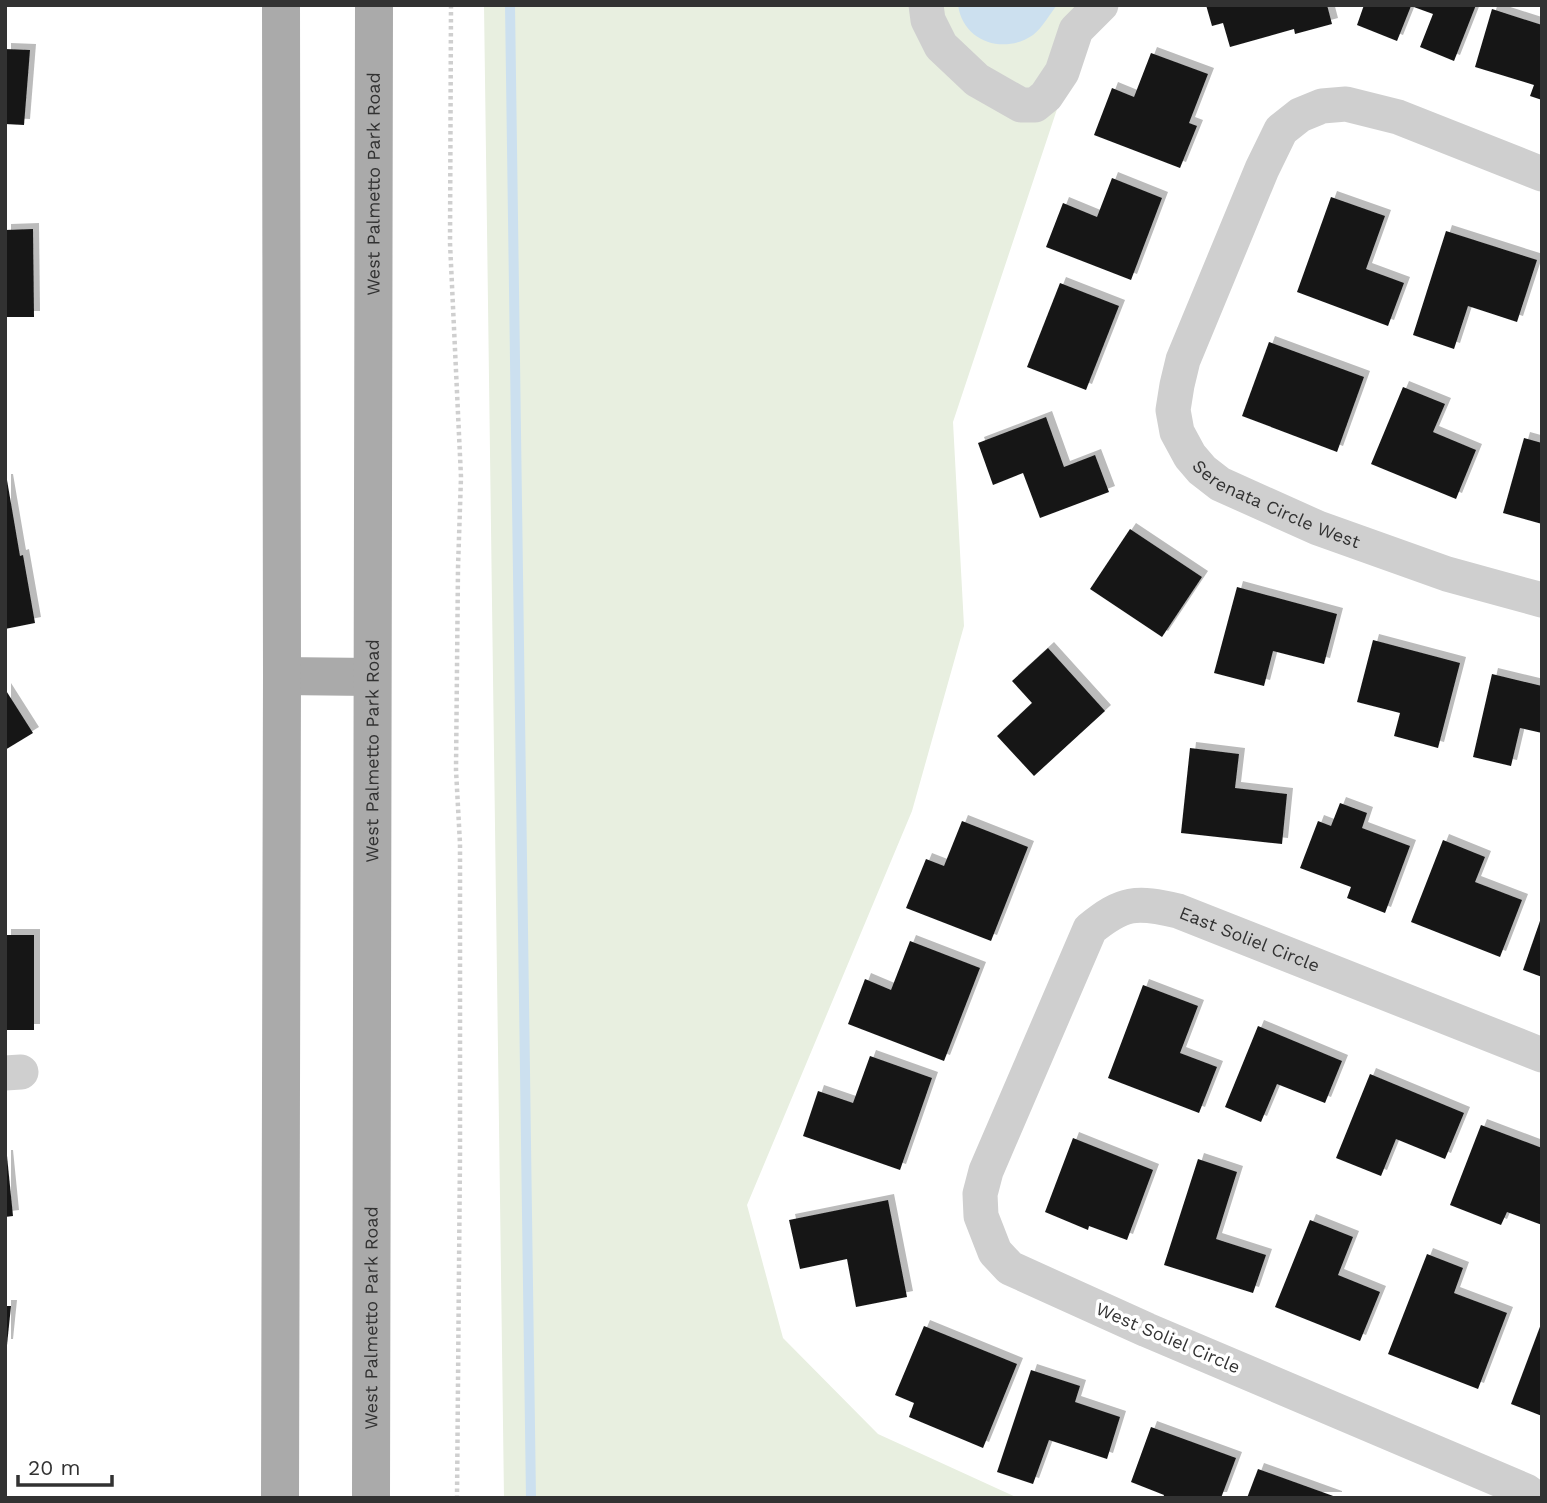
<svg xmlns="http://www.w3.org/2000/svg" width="1547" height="1503" font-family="'Work Sans',sans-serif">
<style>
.green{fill:#e8efe0}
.water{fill:#cce0ef}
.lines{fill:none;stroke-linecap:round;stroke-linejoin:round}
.stream{stroke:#cce0ef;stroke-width:10}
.building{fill:#191919;filter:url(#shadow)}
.path{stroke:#cfcfcf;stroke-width:4.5;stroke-dasharray:3.5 3.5;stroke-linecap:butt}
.minor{stroke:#cfcfcf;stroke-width:35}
.major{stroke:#aaa;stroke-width:38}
.labels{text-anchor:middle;stroke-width:7;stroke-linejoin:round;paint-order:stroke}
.street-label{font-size:18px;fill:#323232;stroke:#fff}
</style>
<defs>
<filter id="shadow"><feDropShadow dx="6" dy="-6" stdDeviation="0" flood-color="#0004"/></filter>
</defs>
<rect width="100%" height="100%" fill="#fff"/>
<!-- green -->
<path class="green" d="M484 5H1112L1084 28 953 422 964 626 912 811 747 1205 783 1338 878 1434 1018 1498H504Z"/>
<!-- water -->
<path class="water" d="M958 5H1057C1050 14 1042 28 1033 35 1004 55 963 42 958 5Z"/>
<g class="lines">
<!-- stream -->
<path class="stream" d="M510 5 531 1498"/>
</g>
<!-- building -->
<g class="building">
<path d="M1206 5H1327L1332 24 1295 34 1294 29 1230 47 1223 23 1212 26Z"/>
<path d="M1364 5H1476L1454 61 1420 47 1433 14 1411 6 1397 41 1357 25Z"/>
<path d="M1492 9 1542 25V100L1530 96 1534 85 1475 67Z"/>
<path d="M5 49 30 50 24 125 5 124Z"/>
<path d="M1151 53 1208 74 1189 123 1197 126 1180 168 1094 135 1112 88 1134 97Z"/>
<path d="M1112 178 1162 198 1131 280 1046 247 1063 203 1097 217Z"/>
<path d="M1331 197 1385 216 1366 269 1404 283 1388 326 1297 292Z"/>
<path d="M33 229 34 317H5V230Z"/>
<path d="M1446 231 1537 260 1517 322 1468 306 1454 349 1413 335Z"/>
<path d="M1060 283 1119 306 1086 390 1027 367Z"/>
<path d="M1269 342 1364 377 1337 452 1242 416Z"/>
<path d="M1403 387 1445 404 1433 432 1476 450 1456 499 1371 464Z"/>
<path d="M1046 417 1064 467 1095 455 1109 492 1040 518 1023 473 993 485 978 443Z"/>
<path d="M1524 438 1542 443V524L1503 513Z"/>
<path d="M5 480H7L20 556 23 555 35 623 5 629Z"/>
<path d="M1130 529 1202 577 1162 637 1090 589Z"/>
<path d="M1237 587 1337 614 1324 664 1273 651 1264 686 1214 673Z"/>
<path d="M1373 640 1460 663 1438 748 1394 736 1400 713 1357 702Z"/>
<path d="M1048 648 1105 711 1034 776 997 736 1032 703 1012 681Z"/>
<path d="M1492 674 1542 686V733L1520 728 1511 766 1473 757Z"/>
<path d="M5 689 33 733 5 750Z"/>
<path d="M1190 748 1239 754 1235 788 1287 794 1282 844 1181 833Z"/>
<path d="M1340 803 1367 813 1362 828 1410 846 1385 913 1347 898 1351 887 1300 868 1318 821 1331 826Z"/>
<path d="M962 821 1028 847 991 941 906 908 926 859 944 866Z"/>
<path d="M1443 840 1485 857 1475 882 1522 900 1500 957 1411 922Z"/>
<path d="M1541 918H1542V977L1523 970Z"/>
<rect x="5" y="935" width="29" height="95"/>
<path d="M910 941 980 968 944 1061 848 1024 865 979 891 990Z"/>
<path d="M1143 985 1198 1006 1180 1053 1217 1067 1199 1113 1108 1078Z"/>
<path d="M1258 1026 1342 1061 1325 1103 1277 1084 1261 1122 1225 1107Z"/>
<path d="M870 1056 932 1078 900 1170 803 1136 818 1091 853 1103Z"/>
<path d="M1370 1074 1464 1113 1445 1159 1396 1139 1381 1176 1336 1158Z"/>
<path d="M1481 1125 1542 1148V1225L1507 1212 1501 1225 1450 1205Z"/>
<path d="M1073 1138 1153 1170 1127 1240 1089 1226 1088 1230 1045 1212Z"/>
<path d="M5 1156H7L13 1216 5 1217Z"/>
<path d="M1198 1159 1237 1172 1216 1239 1266 1255 1253 1293 1164 1265Z"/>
<path d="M888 1200 907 1297 856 1307 847 1259 800 1269 789 1220Z"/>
<path d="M1310 1220 1353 1237 1338 1275 1380 1292 1360 1341 1275 1307Z"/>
<path d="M1427 1254 1463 1268 1454 1293 1507 1313 1478 1389 1388 1354Z"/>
<path d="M5 1306H11L7 1345H5Z"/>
<path d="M1541 1324H1542V1416L1511 1404Z"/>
<path d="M924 1326 1017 1364 983 1448 909 1417 914 1403 895 1395Z"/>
<path d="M1031 1370 1080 1386 1075 1402 1120 1417 1107 1459 1049 1440 1033 1484 997 1472Z"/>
<path d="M1151 1427 1236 1458 1221 1498H1163L1164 1495 1131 1482Z"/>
<path d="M1258 1469 1336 1497V1498H1247Z"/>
</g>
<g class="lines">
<!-- path -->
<path class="path" d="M451 5 450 243 461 477 458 568 456 770 460 844V1153L457 1498"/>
<!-- minor -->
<g class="minor">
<path d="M926 5 928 20 941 46 977 80 1021 105H1035L1046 96 1062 72 1076 30 1101 5"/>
<path id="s1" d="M1542 174 1398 117 1346 104 1322 106 1300 115 1281 130 1262 169 1183 360 1177 385 1173 410 1177 432 1190 456 1202 470 1220 484 1318 528 1447 574 1542 600"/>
<path d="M5 1073 21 1072"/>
<path id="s2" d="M1536 1498 1526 1491 1147 1330 1010 1268 995 1252 981 1216 980 1194 986 1171 1090 929C1123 902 1136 901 1178 911L1542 1055"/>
</g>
<!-- major -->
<g class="major">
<path d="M282 676 371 677"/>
<path d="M280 1498 282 676 281 5"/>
<path id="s3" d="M371 1498 374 5"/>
</g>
</g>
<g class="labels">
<!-- street labels -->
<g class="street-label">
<text dy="6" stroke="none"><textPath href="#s3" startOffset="1314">West Palmetto Park Road</textPath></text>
<text dy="6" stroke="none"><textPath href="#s1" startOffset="732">Serenata Circle West</textPath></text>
<text dy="6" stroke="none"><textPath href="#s3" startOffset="747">West Palmetto Park Road</textPath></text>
<text dy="6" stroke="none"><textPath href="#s2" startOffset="1116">East Soliel Circle</textPath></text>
<text dy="6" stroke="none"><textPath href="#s3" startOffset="180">West Palmetto Park Road</textPath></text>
<text transform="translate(1168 1338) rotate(23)" y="6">West Soliel Circle</text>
</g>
</g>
<!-- border -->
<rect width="1547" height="1503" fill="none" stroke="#323232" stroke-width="14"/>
<!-- scale -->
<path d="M18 1475v10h94v-10" fill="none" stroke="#323232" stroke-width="3.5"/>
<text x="28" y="1475" font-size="21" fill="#323232" stroke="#ffffff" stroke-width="5" paint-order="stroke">20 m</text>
</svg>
